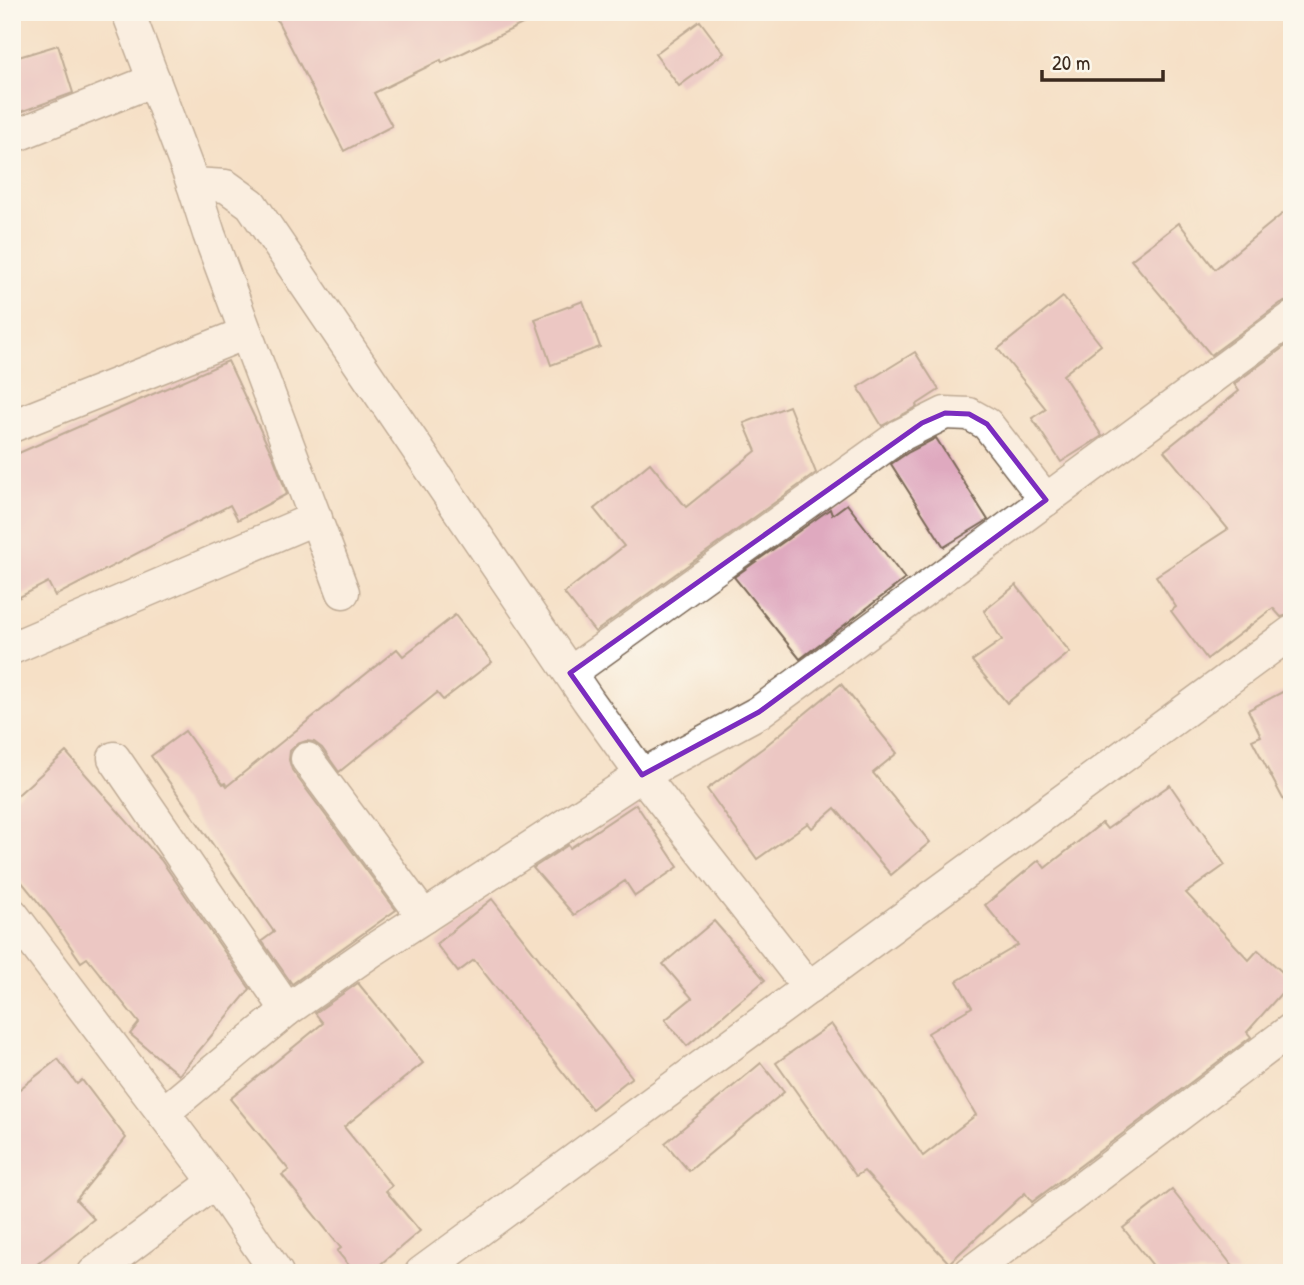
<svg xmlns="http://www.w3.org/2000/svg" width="1304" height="1285" font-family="'Patrick Hand',sans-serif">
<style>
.building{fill:#dfa9bf}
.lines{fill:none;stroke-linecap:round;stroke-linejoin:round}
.minor-casing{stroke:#7c6a59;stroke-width:35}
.minor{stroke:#fff;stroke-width:32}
.marked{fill:none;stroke:#7b2cbf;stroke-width:5;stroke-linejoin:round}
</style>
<rect width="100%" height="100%" fill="#fbf7ec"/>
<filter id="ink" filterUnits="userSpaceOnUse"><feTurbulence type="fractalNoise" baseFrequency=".0143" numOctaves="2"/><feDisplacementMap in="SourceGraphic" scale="14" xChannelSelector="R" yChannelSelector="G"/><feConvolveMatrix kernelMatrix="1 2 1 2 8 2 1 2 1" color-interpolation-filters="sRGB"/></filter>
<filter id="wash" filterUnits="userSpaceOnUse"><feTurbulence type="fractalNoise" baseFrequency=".00686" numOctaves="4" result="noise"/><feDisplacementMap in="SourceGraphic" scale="28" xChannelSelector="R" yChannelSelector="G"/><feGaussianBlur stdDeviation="1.57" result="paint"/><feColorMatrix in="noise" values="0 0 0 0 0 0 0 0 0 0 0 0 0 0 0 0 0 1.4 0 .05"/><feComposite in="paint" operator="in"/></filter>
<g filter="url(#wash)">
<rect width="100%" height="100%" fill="#f5e0c6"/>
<g id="blocks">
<!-- building -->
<g class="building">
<path d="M273 12H547L442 63 441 60 374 93 392 126 344 151Z"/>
<path d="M700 21 724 53 679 86 655 54Z"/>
<path d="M58 45 73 93 12 115V59Z"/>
<path d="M1292 206V300L1281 303 1211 355 1131 260 1179 223 1215 269Z"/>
<path d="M1063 297 1101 345 1063 375 1102 436 1061 462 1032 418 1046 409 998 349Z"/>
<path d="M583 301 600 347 551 365 535 319Z"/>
<path d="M1292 341V614L1281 617 1273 608 1207 659 1171 611 1176 607 1156 576 1228 529 1164 451 1239 391 1234 384Z"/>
<path d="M915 352 939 390 916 405 917 407 882 426 858 387Z"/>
<path d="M228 361 274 459 287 494 238 520 230 505 55 596 48 582 12 601V456Z"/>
<path d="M789 406 816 473 595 632 564 593 624 546 594 509 650 463 686 507 756 451 744 423Z"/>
<path d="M936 438 988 520 944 547 891 464 909 452Z"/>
<path d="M847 504 905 579 800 659 734 577 830 509 832 515Z"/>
<path d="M1016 585 1070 652 1007 703 972 661 1002 640 984 611Z"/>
<path d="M455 615 492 662 443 700 437 693 339 772 322 748 314 742 306 741 297 744 290 751 289 760 292 770 396 910 292 984 262 941 274 932 151 756 185 731 223 784 225 783 227 786 397 649 403 656Z"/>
<path d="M841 684 897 753 873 773 930 842 891 875 835 808 812 828 808 823 757 859 707 789 763 748Z"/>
<path d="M1292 687V816L1252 740 1261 736 1248 710Z"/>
<path d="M66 752 161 860 250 989 179 1075 130 1034 139 1023 87 958 81 962 51 918 12 870V800Z"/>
<path d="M1170 785 1225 865 1186 893 1249 960 1258 950 1292 981 1247 1032 1251 1037 1032 1202 1025 1193 949 1263 864 1171 856 1176 776 1063 831 1024 923 1156 976 1115 928 1033 972 1007 957 981 1018 945 985 905 1039 860 1045 868 1102 823 1107 829Z"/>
<path d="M636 804 678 867 635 896 625 881 574 915 533 868 568 845 570 848Z"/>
<path d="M492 899 632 1077 592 1109 474 960 458 972 436 944Z"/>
<path d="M714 921 765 980 687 1046 665 1020 692 998 663 964Z"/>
<path d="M358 983 423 1063 344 1127 392 1186 386 1191 420 1231 370 1273H355L337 1251 341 1248 282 1175 289 1170 230 1099 323 1023 315 1013Z"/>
<path d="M58 1059 77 1084 82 1080 126 1138 76 1200 94 1219 26 1273H12V1095Z"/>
<path d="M761 1063 784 1092 689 1171 665 1143Z"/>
<path d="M1172 1190 1238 1273H1159L1123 1228Z"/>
</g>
</g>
</g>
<g filter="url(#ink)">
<use href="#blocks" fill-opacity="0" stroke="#7c6a59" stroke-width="2"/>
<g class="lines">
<!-- minor casing -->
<g class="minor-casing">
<g id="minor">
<path d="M128 12 193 184 226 186 251 204 588 700 642 775 809 988"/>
<path d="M12 137 154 80"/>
<path d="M193 184 209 234 343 592"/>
<path d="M12 426 246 333"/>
<path d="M12 648 316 518"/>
<path d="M570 673 899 436 945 413 969 414 987 424 1046 500"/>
<path d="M114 758 287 1010"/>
<path d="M307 759 424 917"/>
<path d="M12 914 163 1113"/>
<path d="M94 1273 215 1182"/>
<path d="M277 1273 215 1182 163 1113 287 1010 373 950 642 775 759 712 1292 318"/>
<path d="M421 1273 1292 632"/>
<path d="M970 1273 1292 1029"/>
</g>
</g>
<!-- minor -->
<use href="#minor" class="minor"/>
</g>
</g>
<!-- marked area -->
<path d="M0 0H1304V1285H0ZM945 413 969 414 987 424 1046 500 759 712 642 775 570 673 922 423Z" fill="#f5e0c6" fill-opacity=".55" fill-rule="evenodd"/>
<path class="marked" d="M945 413 969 414 987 424 1046 500 759 712 642 775 570 673 922 423Z"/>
<!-- margin -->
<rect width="1304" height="1285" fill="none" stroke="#fbf7ec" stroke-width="42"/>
<!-- scale -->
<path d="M1042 70v10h121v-10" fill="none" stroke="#3b2a1e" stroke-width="3.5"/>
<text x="1052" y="70" font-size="21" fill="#3b2a1e" stroke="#fbf7ec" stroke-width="5" paint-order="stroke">20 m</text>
</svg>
